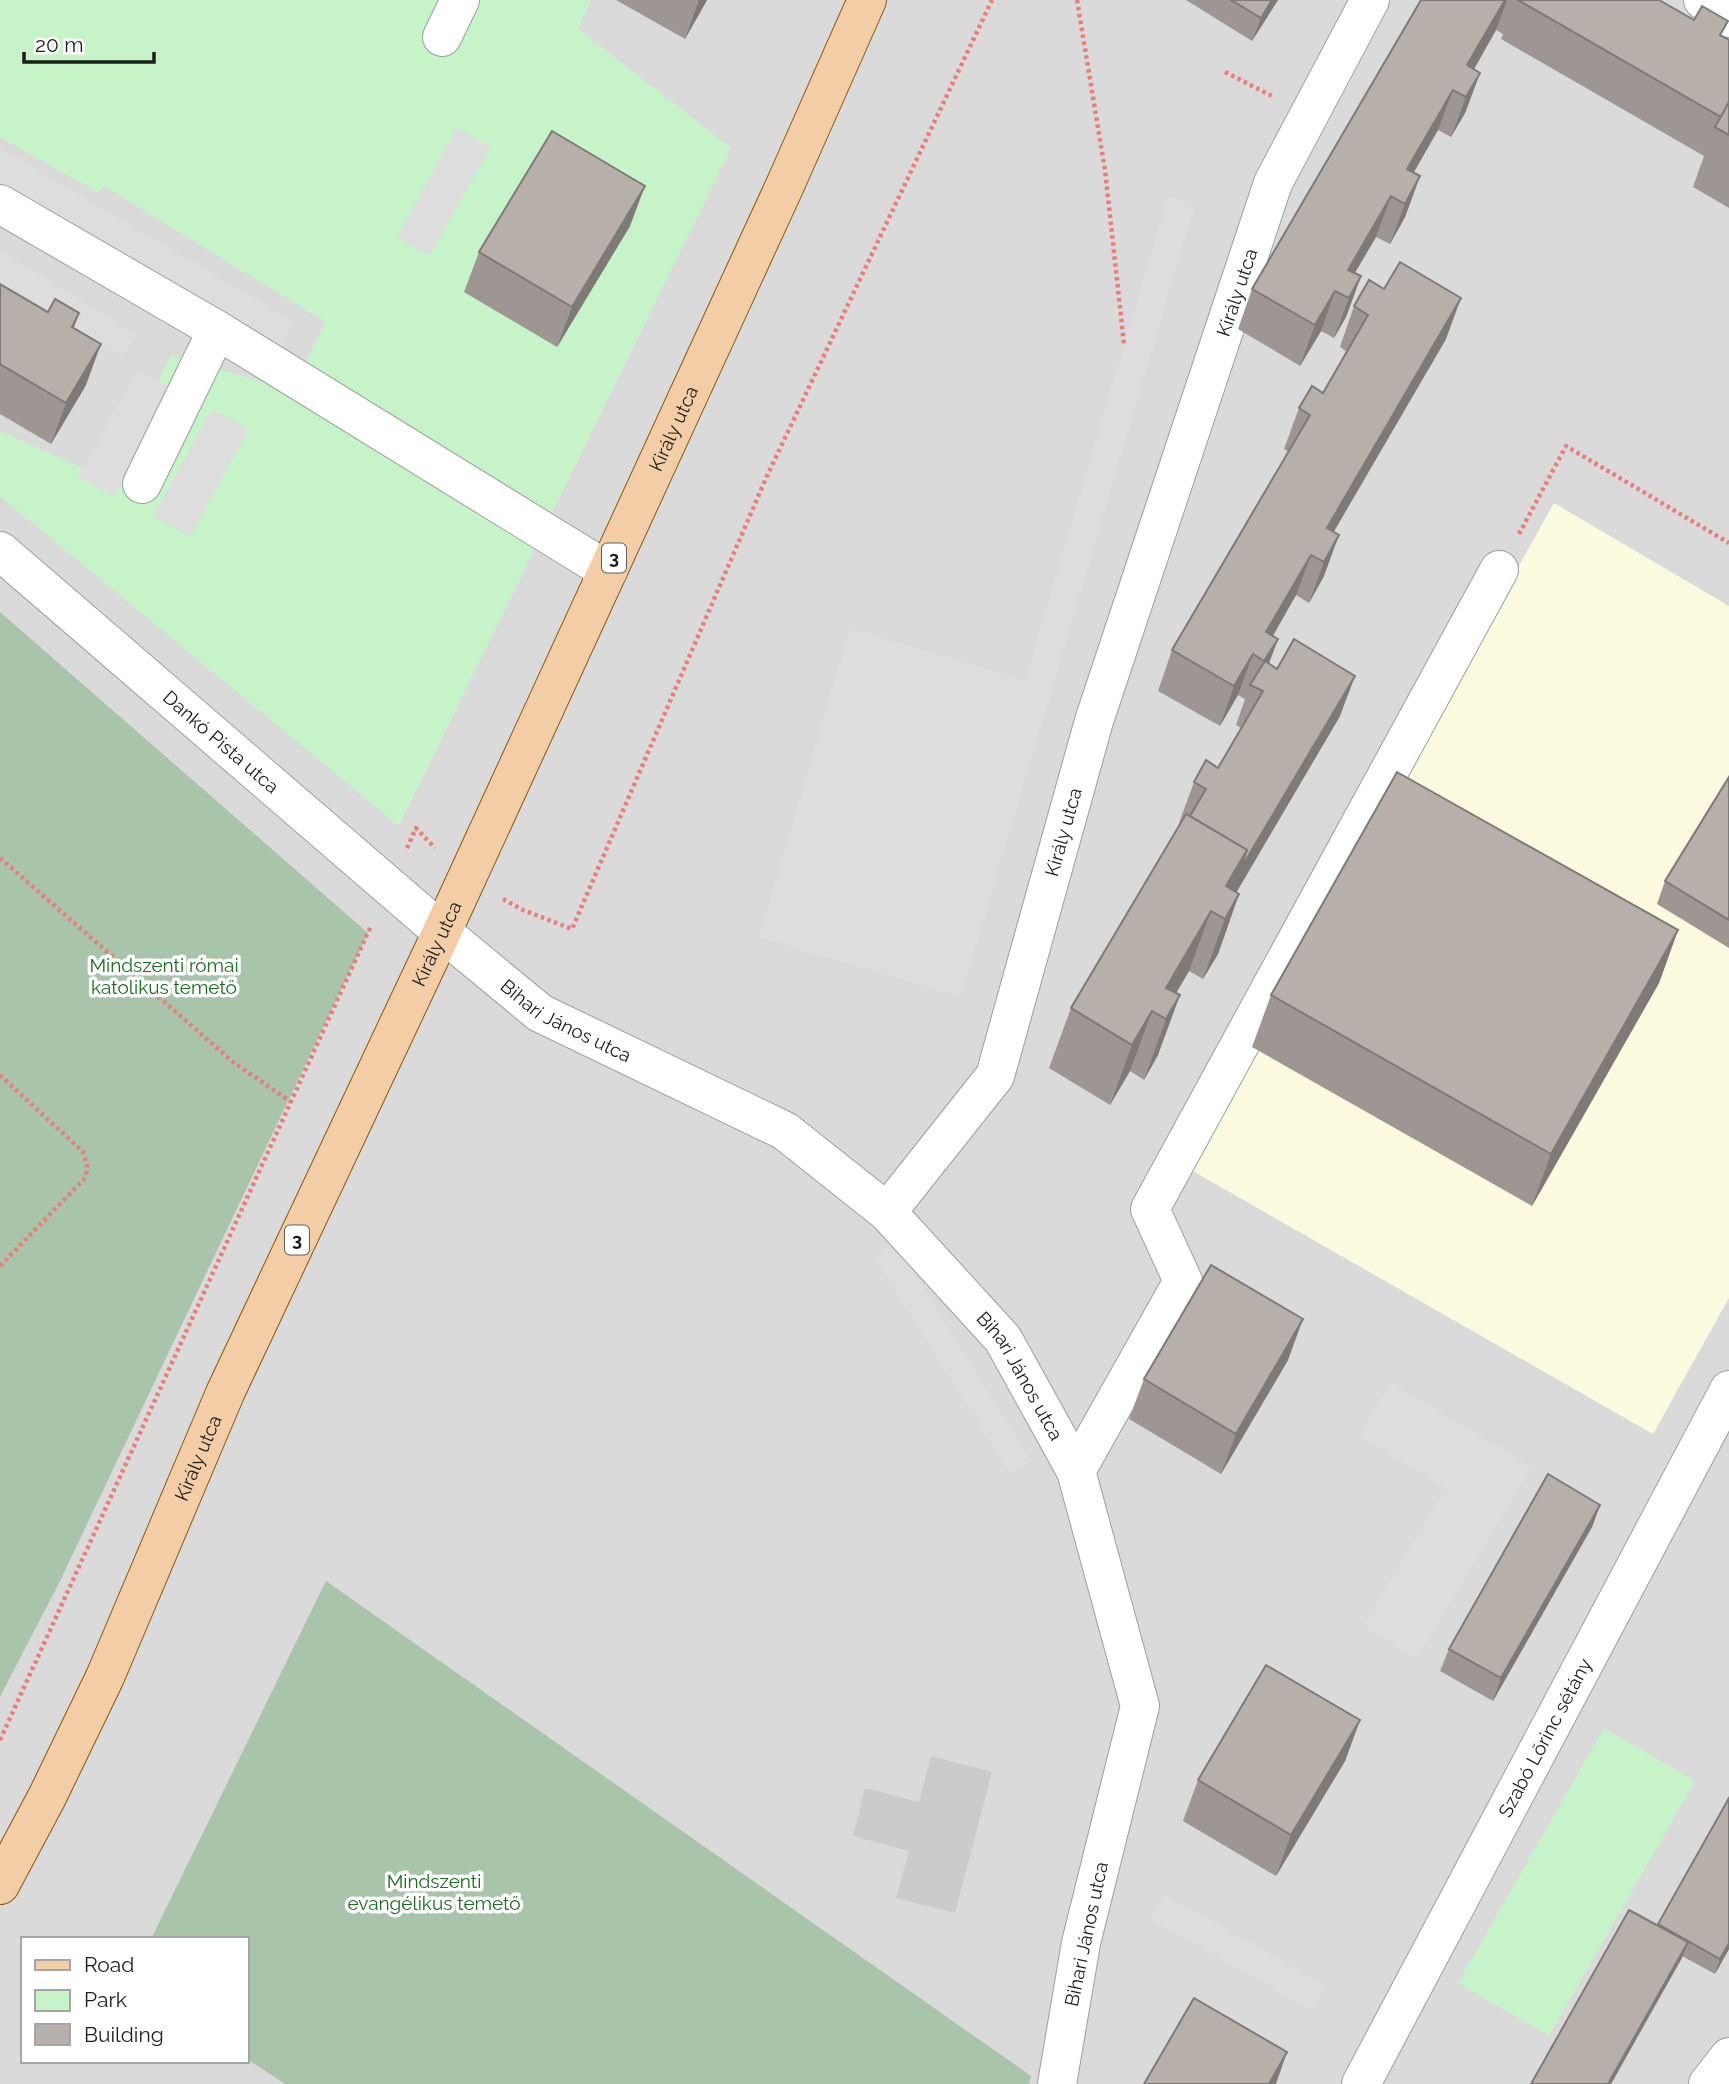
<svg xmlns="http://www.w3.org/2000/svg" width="1729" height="2084" font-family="Raleway,sans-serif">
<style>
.residential{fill:#dbdada;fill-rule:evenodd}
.education{fill:#fbfadf}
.religious{fill:#cbcbcb}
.cemetery{fill:#a8c4ab}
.park{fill:#c6f3c7}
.parking{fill:#ddd}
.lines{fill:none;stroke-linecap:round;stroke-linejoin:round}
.minor-casing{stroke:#9e9e9e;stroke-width:40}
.major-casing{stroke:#875a10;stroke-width:40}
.path{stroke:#ea7f78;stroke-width:4.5;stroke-dasharray:3.5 3.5;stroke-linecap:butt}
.minor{stroke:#fff;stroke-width:38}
.major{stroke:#f2cda5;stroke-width:38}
.wall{fill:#9d9692}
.shaded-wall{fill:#7f7a77}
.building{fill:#b6afaa;stroke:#7f7a77;stroke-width:2}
.labels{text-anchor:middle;stroke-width:7;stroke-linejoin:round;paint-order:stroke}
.shield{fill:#fff;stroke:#616161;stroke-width:2}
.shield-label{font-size:18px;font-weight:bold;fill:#1d1d1d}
.street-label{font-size:19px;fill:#1d1d1d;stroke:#fff}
.park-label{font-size:19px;fill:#17701a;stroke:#fff}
</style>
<rect width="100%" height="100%" fill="#edeae4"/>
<!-- residential -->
<path class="residential" d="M0 0H1729V2084H0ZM23 1939H247V2061H23Z"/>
<!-- education -->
<path class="education" d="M1554 503 1729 606V1298L1653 1434 1184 1166Z"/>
<!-- religious -->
<path class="religious" d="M931 1756 992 1772 955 1913 896 1898 909 1851 853 1836 865 1788 919 1802Z"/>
<!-- cemetery -->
<g class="cemetery">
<path d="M0 612 368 933 60 1581 0 1697Z"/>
<path d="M326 1581 1031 2076 1029 2084H285L247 2059V1939H151Z"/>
</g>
<!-- park -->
<g class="park">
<path d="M0 0H591L578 29 731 148 399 826 0 496V431L107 479 171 356 292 390 326 322 104 186 99 193 0 137Z"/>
<path d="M1604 1728 1695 1781 1549 2036 1458 1983Z"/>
</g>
<!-- parking -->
<g class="parking">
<path d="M457 128 491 147 429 256 397 237Z"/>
<path d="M0 148 295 322 280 349 0 184Z"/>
<path d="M1168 196 1195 204 961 997 759 937 850 628 1025 680Z"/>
<path d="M0 250 137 335 122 358 0 282Z"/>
<path d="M137 370 173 390 114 497 78 477Z"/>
<path d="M212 409 249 429 190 536 153 516Z"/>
<path d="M895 1242 1032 1461 1010 1474 873 1256Z"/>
<path d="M1391 1382 1532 1467 1417 1659 1362 1626 1445 1488 1358 1436Z"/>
<path d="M1164 1894 1327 1986 1312 2011 1150 1919Z"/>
</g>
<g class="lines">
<!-- minor casing -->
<g class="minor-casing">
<g id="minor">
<path d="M1703 0 1729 18"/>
<path d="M442 37 460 0"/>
<path d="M0 204 217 330 608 571"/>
<path d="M142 484 217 330"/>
<path id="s1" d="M0 551 442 932 540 1013 785 1131 887 1212 1003 1339 1076 1471 1140 1706 1081 1943 1057 2084"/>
<path id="s2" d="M887 1212 995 1076 1094 721 1273 183 1370 0"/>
<path d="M1076 1471 1183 1281 1150 1209 1499 570"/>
<path id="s3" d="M1361 2084 1729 1390"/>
<path d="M1708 2084 1729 2057"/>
</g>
</g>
<!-- major casing -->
<g class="major-casing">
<g id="major">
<path id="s4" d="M0 1885 47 1797 105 1677 226 1391 442 932 786 183 867 0"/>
</g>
</g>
<!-- path -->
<g class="path">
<path d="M1077 0 1105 170 1124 344"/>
<path d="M1225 72 1274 97"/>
<path d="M1519 534 1566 446 1729 543"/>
<path d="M407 848 416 828 435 848"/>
<path d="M0 858 233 1062 291 1102"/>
<path d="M503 899 523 910 572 929 767 476 992 0"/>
<path d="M0 1075 83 1152 87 1165 86 1177 0 1266"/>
<path d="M0 1740 371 926"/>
</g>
<!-- minor -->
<use href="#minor" class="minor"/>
<!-- major -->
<use href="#major" class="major"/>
</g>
<!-- wall -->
<g class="wall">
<path d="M616 0H707L685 39Z"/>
<path d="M1186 0H1278L1252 41Z"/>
<path d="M1421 0H1659L1729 40V208L1693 187 1704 156 1501 39 1503 34 1496 30 1474 69 1480 73 1465 113 1451 137 1438 130 1413 173 1420 176 1405 217 1390 244 1376 237 1355 273 1361 276 1346 317 1334 338 1321 331 1300 366 1238 329 1252 289Z"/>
<path d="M630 226 557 347 464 292 479 252Z"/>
<path d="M0 284 48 312 79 313 74 328 86 385 51 444 0 414Z"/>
<path d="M1354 306 1446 339 1333 532 1324 576 1309 603 1296 595 1273 636 1278 639 1269 663 1340 716 1236 892 1239 894 1218 954 1203 979 1189 971 1176 993 1158 1055 1144 1080 1130 1071 1110 1105 1049 1068 1071 1008 1181 824 1179 823 1194 782 1218 768 1241 728 1236 725 1245 699 1238 695 1220 726 1158 691 1172 650 1289 452 1284 449 1299 408 1323 393 1347 352 1340 347Z"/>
<path d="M1729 777V948L1657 904 1665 881Z"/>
<path d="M1678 930 1659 983 1532 1206 1252 1047 1271 995Z"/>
<path d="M1288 1360 1221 1474 1129 1419 1144 1379Z"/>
<path d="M1600 1505 1592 1527 1493 1701 1440 1671 1449 1649Z"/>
<path d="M1360 1720 1345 1761 1276 1876 1183 1821 1198 1780Z"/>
<path d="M1729 1798V1949L1715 1974 1682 1956 1611 2084H1531L1657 1926Z"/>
</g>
<!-- shaded-wall -->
<g class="shaded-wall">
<path d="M699 0H707L685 39Z"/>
<path d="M1272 0H1278L1252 41 1261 18Z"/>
<path d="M1505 0H1507L1496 30 1460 94 1467 65Z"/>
<path d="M1480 73 1465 113 1451 137 1466 97Z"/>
<path d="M1453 90 1438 130 1398 200 1407 169Z"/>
<path d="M1420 176 1405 217 1390 244 1405 204Z"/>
<path d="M645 186 630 226 557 347 572 307Z"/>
<path d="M1391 196 1376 237 1342 294 1348 270Z"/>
<path d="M1361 276 1346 317 1334 338 1349 298Z"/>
<path d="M1335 291 1321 331 1300 366 1315 325Z"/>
<path d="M1461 298 1446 339 1318 559 1327 528Z"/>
<path d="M101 344 86 385 51 444 66 403Z"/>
<path d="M1339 535 1324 576 1309 603 1324 562Z"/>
<path d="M1311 555 1296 595 1260 658 1266 632Z"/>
<path d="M1278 639 1263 679 1264 661Z"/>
<path d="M1253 654 1238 695 1220 726 1234 686Z"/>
<path d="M1355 676 1340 716 1222 917 1226 886Z"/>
<path d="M1239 894 1218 954 1203 979 1225 919Z"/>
<path d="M1211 911 1189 971 1162 1017 1166 988Z"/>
<path d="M1678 930 1659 983 1532 1206 1551 1154Z"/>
<path d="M1180 995 1158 1055 1144 1080 1166 1019Z"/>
<path d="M1152 1011 1130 1071 1110 1105 1132 1045Z"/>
<path d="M1303 1319 1288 1360 1221 1474 1236 1434Z"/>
<path d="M1600 1505 1592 1527 1493 1701 1501 1678Z"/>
<path d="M1360 1720 1345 1761 1276 1876 1291 1835Z"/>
<path d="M1688 1942 1682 1958 1611 2084H1608Z"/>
<path d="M1729 1943V1949L1715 1974 1720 1959Z"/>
<path d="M1287 2052 1276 2084H1269Z"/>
</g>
<!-- building -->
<g class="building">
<path d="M1231 0H1272L1261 18Z"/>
<path d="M1421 0H1505L1467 65 1480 73 1466 97 1453 90 1407 169 1420 176 1405 204 1391 196 1348 270 1361 276 1349 298 1335 291 1315 325 1252 289Z"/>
<path d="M1518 0H1659L1694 20 1702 6 1728 21 1720 35 1729 40V102L1721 117Z"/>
<path d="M1729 102V135L1715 127Z"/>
<path d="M552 131 645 186 572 307 479 252Z"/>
<path d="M1400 262 1461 298 1327 528 1339 535 1324 562 1311 555 1266 632 1278 639 1264 661 1253 654 1234 686 1172 650 1310 415 1299 408 1312 386 1323 393 1368 315 1354 306 1369 280 1384 289Z"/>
<path d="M0 284 48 312 55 299 79 313 72 327 101 344 66 403 0 364Z"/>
<path d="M1294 639 1355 676 1240 870 1247 850 1190 816 1206 789 1194 782 1206 760 1218 768 1263 691 1250 685 1265 661 1277 669Z"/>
<path d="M1397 772 1678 930 1551 1154 1271 995Z"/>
<path d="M1729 777V920L1665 881Z"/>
<path d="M1186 814 1247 850 1226 886 1239 894 1225 919 1211 911 1166 988 1180 995 1166 1019 1152 1011 1132 1045 1071 1008Z"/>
<path d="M1211 1265 1303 1319 1236 1434 1144 1379Z"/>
<path d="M1548 1474 1600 1505 1501 1678 1449 1649Z"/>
<path d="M1266 1665 1360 1720 1291 1835 1198 1780Z"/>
<path d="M1729 1798V1943L1720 1959 1658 1924Z"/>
<path d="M1629 1910 1688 1942 1608 2084H1531Z"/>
<path d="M1194 1998 1287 2052 1269 2084H1144Z"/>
</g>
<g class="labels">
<!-- shield labels -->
<g class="shield">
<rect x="602" y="543.5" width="24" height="29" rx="5"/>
<rect x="285" y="1225.5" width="24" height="29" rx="5"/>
</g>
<g class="shield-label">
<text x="614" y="564">3</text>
<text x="297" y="1246">3</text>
</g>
<!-- street labels -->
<g class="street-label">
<text dy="7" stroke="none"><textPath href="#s2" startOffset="994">Király utca</textPath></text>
<text dy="7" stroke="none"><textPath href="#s4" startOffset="1605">Király utca</textPath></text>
<text dy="7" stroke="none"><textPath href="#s1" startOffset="292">Dankó Pista utca</textPath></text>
<text dy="7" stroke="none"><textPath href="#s2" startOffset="427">Király utca</textPath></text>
<text dy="7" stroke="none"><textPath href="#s4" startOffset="1038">Király utca</textPath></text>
<text dy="7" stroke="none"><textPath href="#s1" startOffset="737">Bihari János utca</textPath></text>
<text dy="7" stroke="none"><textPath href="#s1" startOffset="1325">Bihari János utca</textPath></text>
<text dy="7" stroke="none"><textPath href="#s4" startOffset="471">Király utca</textPath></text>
<text dy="7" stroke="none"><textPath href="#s3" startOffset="392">Szabó Lőrinc sétány</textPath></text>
<text transform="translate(1086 1934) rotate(-78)" y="7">Bihari János utca</text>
</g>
<!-- park labels -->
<g class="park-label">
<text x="164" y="972">Mindszenti római<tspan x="164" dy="22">katolikus temető</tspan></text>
<text x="434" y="1888">Mindszenti<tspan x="434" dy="22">evangélikus temető</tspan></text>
</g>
</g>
<!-- legend -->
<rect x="21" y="1937" width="228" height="126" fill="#ffffff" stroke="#a5a5a5" stroke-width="2"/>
<rect x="35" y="1960" width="35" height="10" fill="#f2cda5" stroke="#a5a5a5" stroke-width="2"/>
<text x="84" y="1972" font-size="21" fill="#1d1d1d">Road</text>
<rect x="35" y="1990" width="35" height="21" fill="#c6f3c7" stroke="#a5a5a5" stroke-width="2"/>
<text x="84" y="2007" font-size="21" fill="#1d1d1d">Park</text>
<rect x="35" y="2024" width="35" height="21" fill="#b6afaa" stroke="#a5a5a5" stroke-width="2"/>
<text x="84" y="2042" font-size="21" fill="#1d1d1d">Building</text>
<!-- scale -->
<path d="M24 52v10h130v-10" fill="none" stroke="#1d1d1d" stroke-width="3.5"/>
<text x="35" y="52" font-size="21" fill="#1d1d1d" stroke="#ffffff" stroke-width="5" paint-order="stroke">20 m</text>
</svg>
